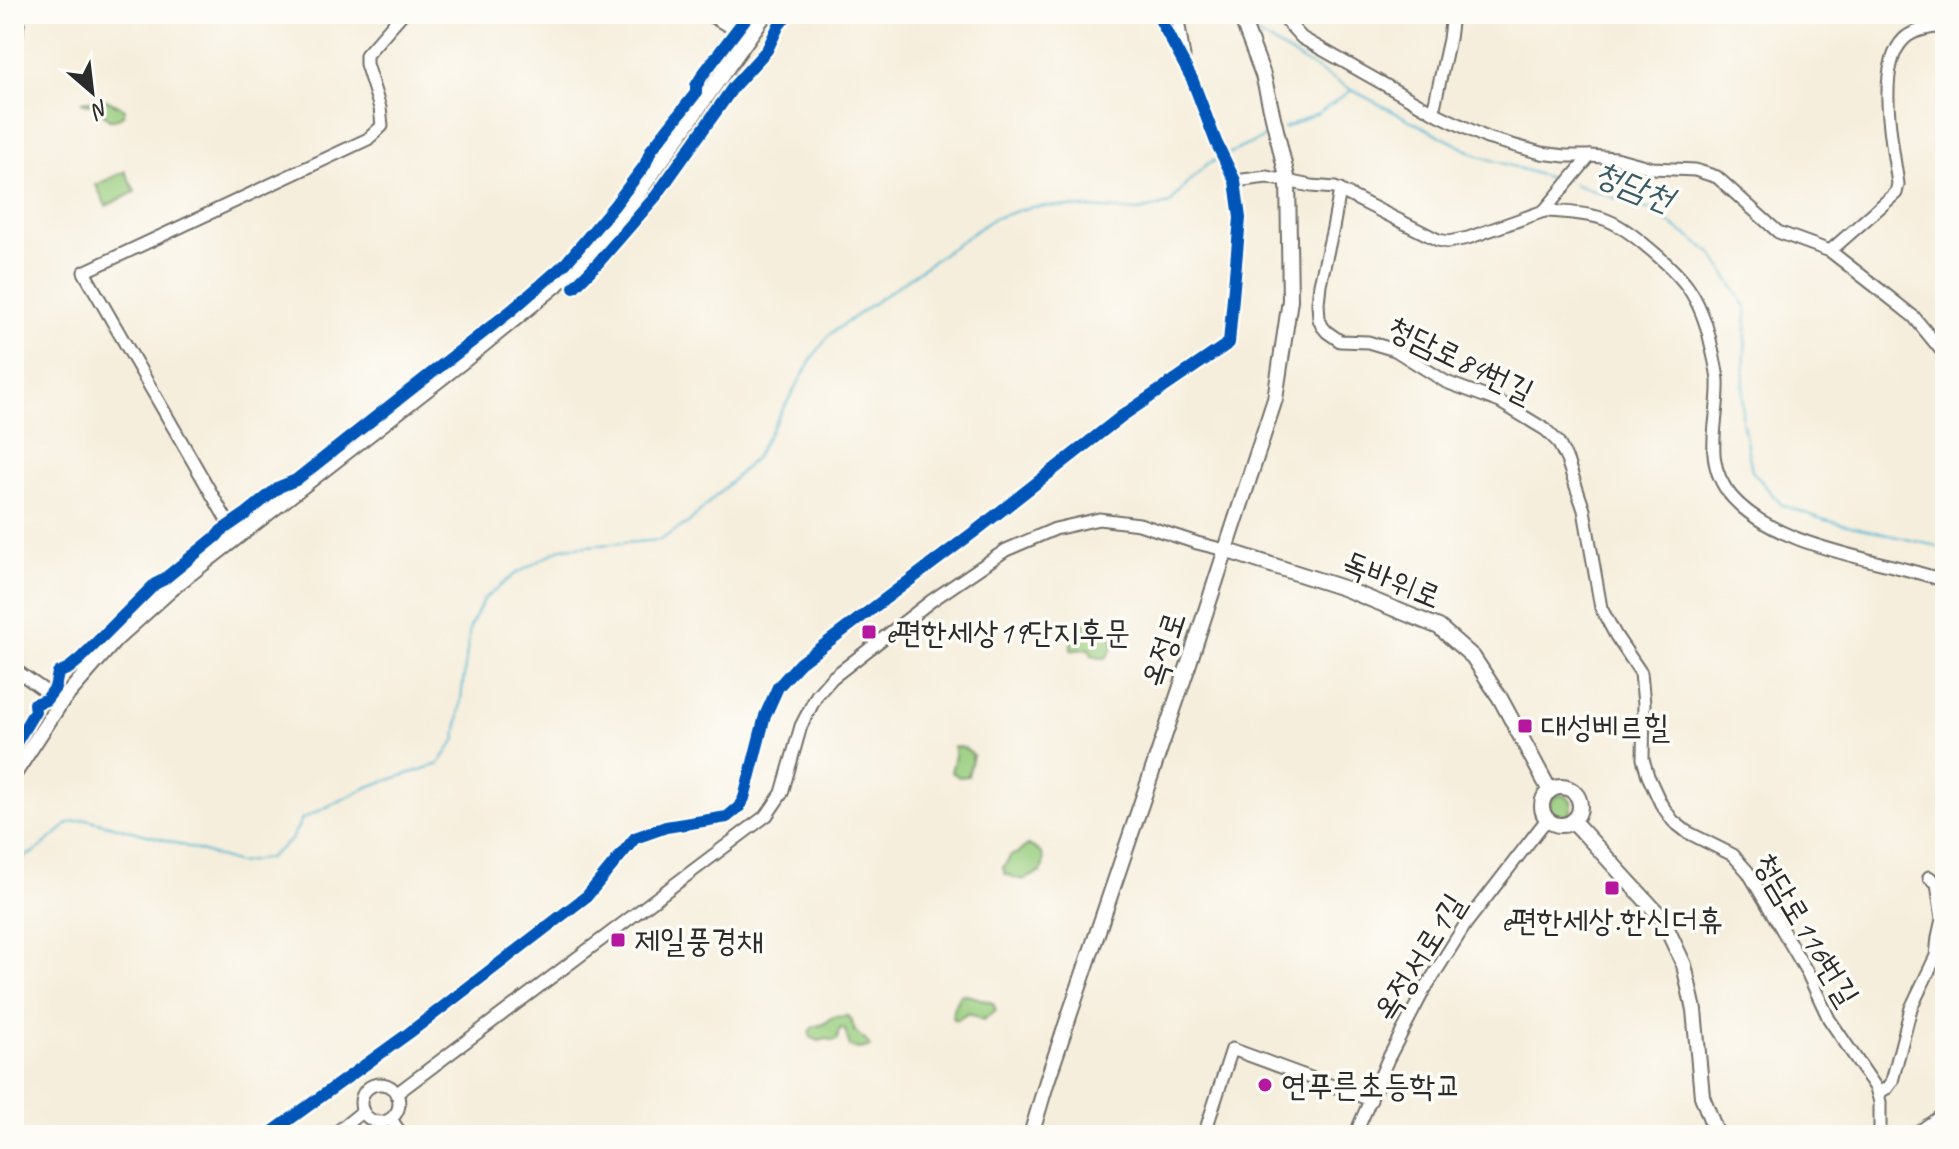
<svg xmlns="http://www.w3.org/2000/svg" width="1959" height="1149" font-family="Caveat,'Poor Story',sans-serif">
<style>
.green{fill:#9ace7f;stroke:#627c55;stroke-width:2}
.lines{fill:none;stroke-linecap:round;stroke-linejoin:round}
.stream{stroke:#52b5d0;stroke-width:2}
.minor-casing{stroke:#726f69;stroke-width:15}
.major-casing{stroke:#726f69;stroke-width:18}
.minor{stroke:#fff;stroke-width:11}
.major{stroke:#fff;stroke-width:14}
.cycleway-casing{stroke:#fdfcf7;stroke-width:17}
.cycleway{stroke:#0057b8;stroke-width:12}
.poi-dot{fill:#b5179e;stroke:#fdfcf7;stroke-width:3}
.labels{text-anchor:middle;stroke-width:7;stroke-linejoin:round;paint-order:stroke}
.street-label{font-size:32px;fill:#2b2b2b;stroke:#fdfcf7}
.poi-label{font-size:32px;fill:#2b2b2b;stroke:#fdfcf7;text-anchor:start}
.water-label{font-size:34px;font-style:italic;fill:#395b65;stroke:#fdfcf7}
</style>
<rect width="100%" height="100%" fill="#fdfcf7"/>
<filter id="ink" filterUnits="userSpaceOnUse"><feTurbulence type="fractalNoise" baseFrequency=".0125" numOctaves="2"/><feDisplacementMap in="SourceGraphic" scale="16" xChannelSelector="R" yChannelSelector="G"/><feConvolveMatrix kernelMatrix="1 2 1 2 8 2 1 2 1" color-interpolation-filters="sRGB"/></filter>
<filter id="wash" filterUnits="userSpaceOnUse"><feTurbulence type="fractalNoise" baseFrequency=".006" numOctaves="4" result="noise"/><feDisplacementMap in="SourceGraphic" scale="32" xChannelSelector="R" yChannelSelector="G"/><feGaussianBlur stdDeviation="1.8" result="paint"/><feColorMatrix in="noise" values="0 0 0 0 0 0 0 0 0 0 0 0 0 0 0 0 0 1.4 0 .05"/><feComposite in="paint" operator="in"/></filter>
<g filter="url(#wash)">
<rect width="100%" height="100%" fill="#f6eedc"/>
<!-- green -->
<g class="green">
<path d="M104 99 125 109 123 115 115 120H109L97 106 81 102Z"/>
<path d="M125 171 135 192 106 206 96 185Z"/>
<path d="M1087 622C1106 630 1123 636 1106 658H1099L1092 655 1089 649C1085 648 1077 651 1071 650V643L1079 624Z"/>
<path d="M953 746 964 748 973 755 968 776 959 777 951 772 955 756Z"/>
<circle cx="1561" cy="806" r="11"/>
<path d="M1028 845C1042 851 1047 857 1041 872 1019 880 1029 883 1005 874L1003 868 1011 855 1016 854Z"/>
<path d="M965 994 993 1003 996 1010 983 1020 969 1013 957 1020 953 1019C951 1011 956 1002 960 995Z"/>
<path d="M848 1016C854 1021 852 1025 855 1031 860 1038 868 1040 870 1047L859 1049 850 1047 845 1030 841 1028 838 1033V1039L835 1041 827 1039 818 1041 811 1037 809 1032 813 1027 824 1024 833 1017Z"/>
</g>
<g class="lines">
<!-- stream -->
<g class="stream">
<path d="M1226 14 1235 20"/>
<path d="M1254 32 1352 90 1479 156 1563 182"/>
<path d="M1284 128 1318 113 1352 90"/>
<path d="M1226 155 1271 134"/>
<path d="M1573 184 1653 211 1713 254 1747 309 1742 419 1752 471 1782 505 1825 520 1945 548"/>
<path d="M14 861 35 852 69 823 86 819 166 840 238 863 268 858 291 840 302 819 370 786 439 764 456 739 470 627 484 599 514 575 562 548 660 540 688 523 755 458 813 357 830 334 992 219 1030 207 1053 206 1139 211 1170 204 1188 182 1206 165 1220 158"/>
</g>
</g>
</g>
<g filter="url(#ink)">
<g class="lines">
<!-- minor casing -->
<g class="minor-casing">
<g id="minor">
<path d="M707 14 748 37"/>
<path d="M1177 14 1184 57"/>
<path d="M1280 14 1302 38 1433 112 1487 138 1541 153 1565 156H1590L1616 158 1652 168 1695 170 1717 177 1778 232 1830 251 1880 290 1914 317 1945 355"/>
<path d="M14 60 19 14"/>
<path d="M1433 112 1449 39 1452 14"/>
<path d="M1235 181 1267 177 1311 186 1335 188 1438 240 1448 242 1468 238 1544 211 1590 156"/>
<path d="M1340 190 1333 228 1320 284 1318 303 1319 319 1322 326 1327 332 1340 341 1368 342 1395 350 1446 382 1500 402 1546 430 1558 442 1567 460 1584 510 1601 608 1616 636 1641 673 1644 704 1643 759 1648 776 1661 804 1673 821 1687 832 1733 855 1748 872 1807 972 1829 1019 1876 1088 1880 1102V1135"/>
<path d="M1544 211C1563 212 1586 213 1604 219 1619 224 1633 235 1645 245 1683 276 1700 295 1711 344 1713 355 1717 368 1718 380 1720 421 1700 460 1732 497 1779 550 1880 558 1945 581"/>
<path d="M1830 251 1896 193 1898 184C1893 147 1875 67 1904 39 1913 30 1933 27 1945 26"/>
<path d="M237 538 84 272 368 139 382 126 380 108 366 64V55L402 14"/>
<path d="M14 669 61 702"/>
<circle cx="380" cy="1103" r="19"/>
<path d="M1878 1093 1887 1088 1892 1081 1911 1008 1936 956 1938 937 1942 919 1937 883 1929 877"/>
<path d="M396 1094 767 815 782 793 801 726 817 695 832 678 931 601 1006 550 1055 529 1099 519 1139 524 1197 543 1225 550"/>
<path d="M391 1119 402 1135"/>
<path d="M268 1135 409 1033 587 896 635 838 666 827 727 817 739 807 744 798 765 716 778 687 800 663 978 529 1122 416 1229 343 1240 218 1235 181 1216 142 1192 79 1157 14"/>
<path d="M333 1135 363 1111"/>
<path d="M1204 1135 1232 1049 1371 1100"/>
<path d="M1355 1135 1388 1059 1423 992 1465 925 1547 819"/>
<path d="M1914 1135 1945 1113"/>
</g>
</g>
<!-- major casing -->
<g class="major-casing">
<g id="major">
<path d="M1225 550 1343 588 1439 627 1473 657 1500 698 1550 791"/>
<path d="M14 774 61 702 116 639 178 583 463 361 556 285 613 225 639 192 765 14"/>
<circle cx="1561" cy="806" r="19"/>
<path d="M1573 821 1662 918 1684 965 1694 1010 1702 1096 1717 1135"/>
<path d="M1031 1135 1047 1081 1189 663 1275 399 1290 300 1288 181 1263 75 1240 14"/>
</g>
</g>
<!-- minor -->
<use href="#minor" class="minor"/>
<!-- major -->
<use href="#major" class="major"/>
<!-- cycleway casing -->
<g class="cycleway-casing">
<g id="cycleway">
<path d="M574 287 597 264 656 196 734 86 767 50 779 25 788 14"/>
<path d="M14 746 35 711 34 704 46 700 55 688 58 673 69 668 80 659 155 584 163 580 217 536 221 531 247 513 279 487 296 480 377 416 512 310 566 263 614 206 645 165 651 150 696 93V86L704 73 749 14"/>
<path d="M268 1135 409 1033 587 896 635 838 666 827 727 817 739 807 744 798 765 716 778 687 800 663 978 529 1122 416 1229 343 1240 218 1235 181 1216 142 1192 79 1157 14"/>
</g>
</g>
<!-- cycleway -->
<use href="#cycleway" class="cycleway"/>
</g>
</g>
<!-- markers -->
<g class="poi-dot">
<rect x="861" y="624" width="16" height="16" rx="4"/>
<rect x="1517" y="718" width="16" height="16" rx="4"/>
<rect x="1604" y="880" width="16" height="16" rx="4"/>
<rect x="610" y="932" width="16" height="16" rx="4"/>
<circle cx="1265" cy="1085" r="8"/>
</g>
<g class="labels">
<!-- street labels -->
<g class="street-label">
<text transform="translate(1461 359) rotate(26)" y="11">청담로84번길</text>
<text transform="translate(1392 579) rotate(22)" y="11">독바위로</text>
<text transform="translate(1163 649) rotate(-72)" y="11">옥정로</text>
<text transform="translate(1807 929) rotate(59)" y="11">청담로116번길</text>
<text transform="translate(1419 957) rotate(-58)" y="11">옥정서로1길</text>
</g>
<!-- poi labels -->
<g class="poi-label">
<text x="885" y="643">e편한세상19단지후문</text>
<text x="1541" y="737">대성베르힐</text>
<text x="1612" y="931" text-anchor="middle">e편한세상.한신더휴</text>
<text x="634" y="951">제일풍경채</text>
<text x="1281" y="1096">연푸른초등학교</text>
</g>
<!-- water labels -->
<g class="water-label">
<text transform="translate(1634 185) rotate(22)" y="12">청담천</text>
</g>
</g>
<!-- margin -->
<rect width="1959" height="1149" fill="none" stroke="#fdfcf7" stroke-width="48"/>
<!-- north arrow -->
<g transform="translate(92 92) rotate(152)" stroke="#fdfcf7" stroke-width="6" paint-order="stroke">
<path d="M0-6L14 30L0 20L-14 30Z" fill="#2b2b2b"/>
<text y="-12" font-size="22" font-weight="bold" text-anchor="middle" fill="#2b2b2b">N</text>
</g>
</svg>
